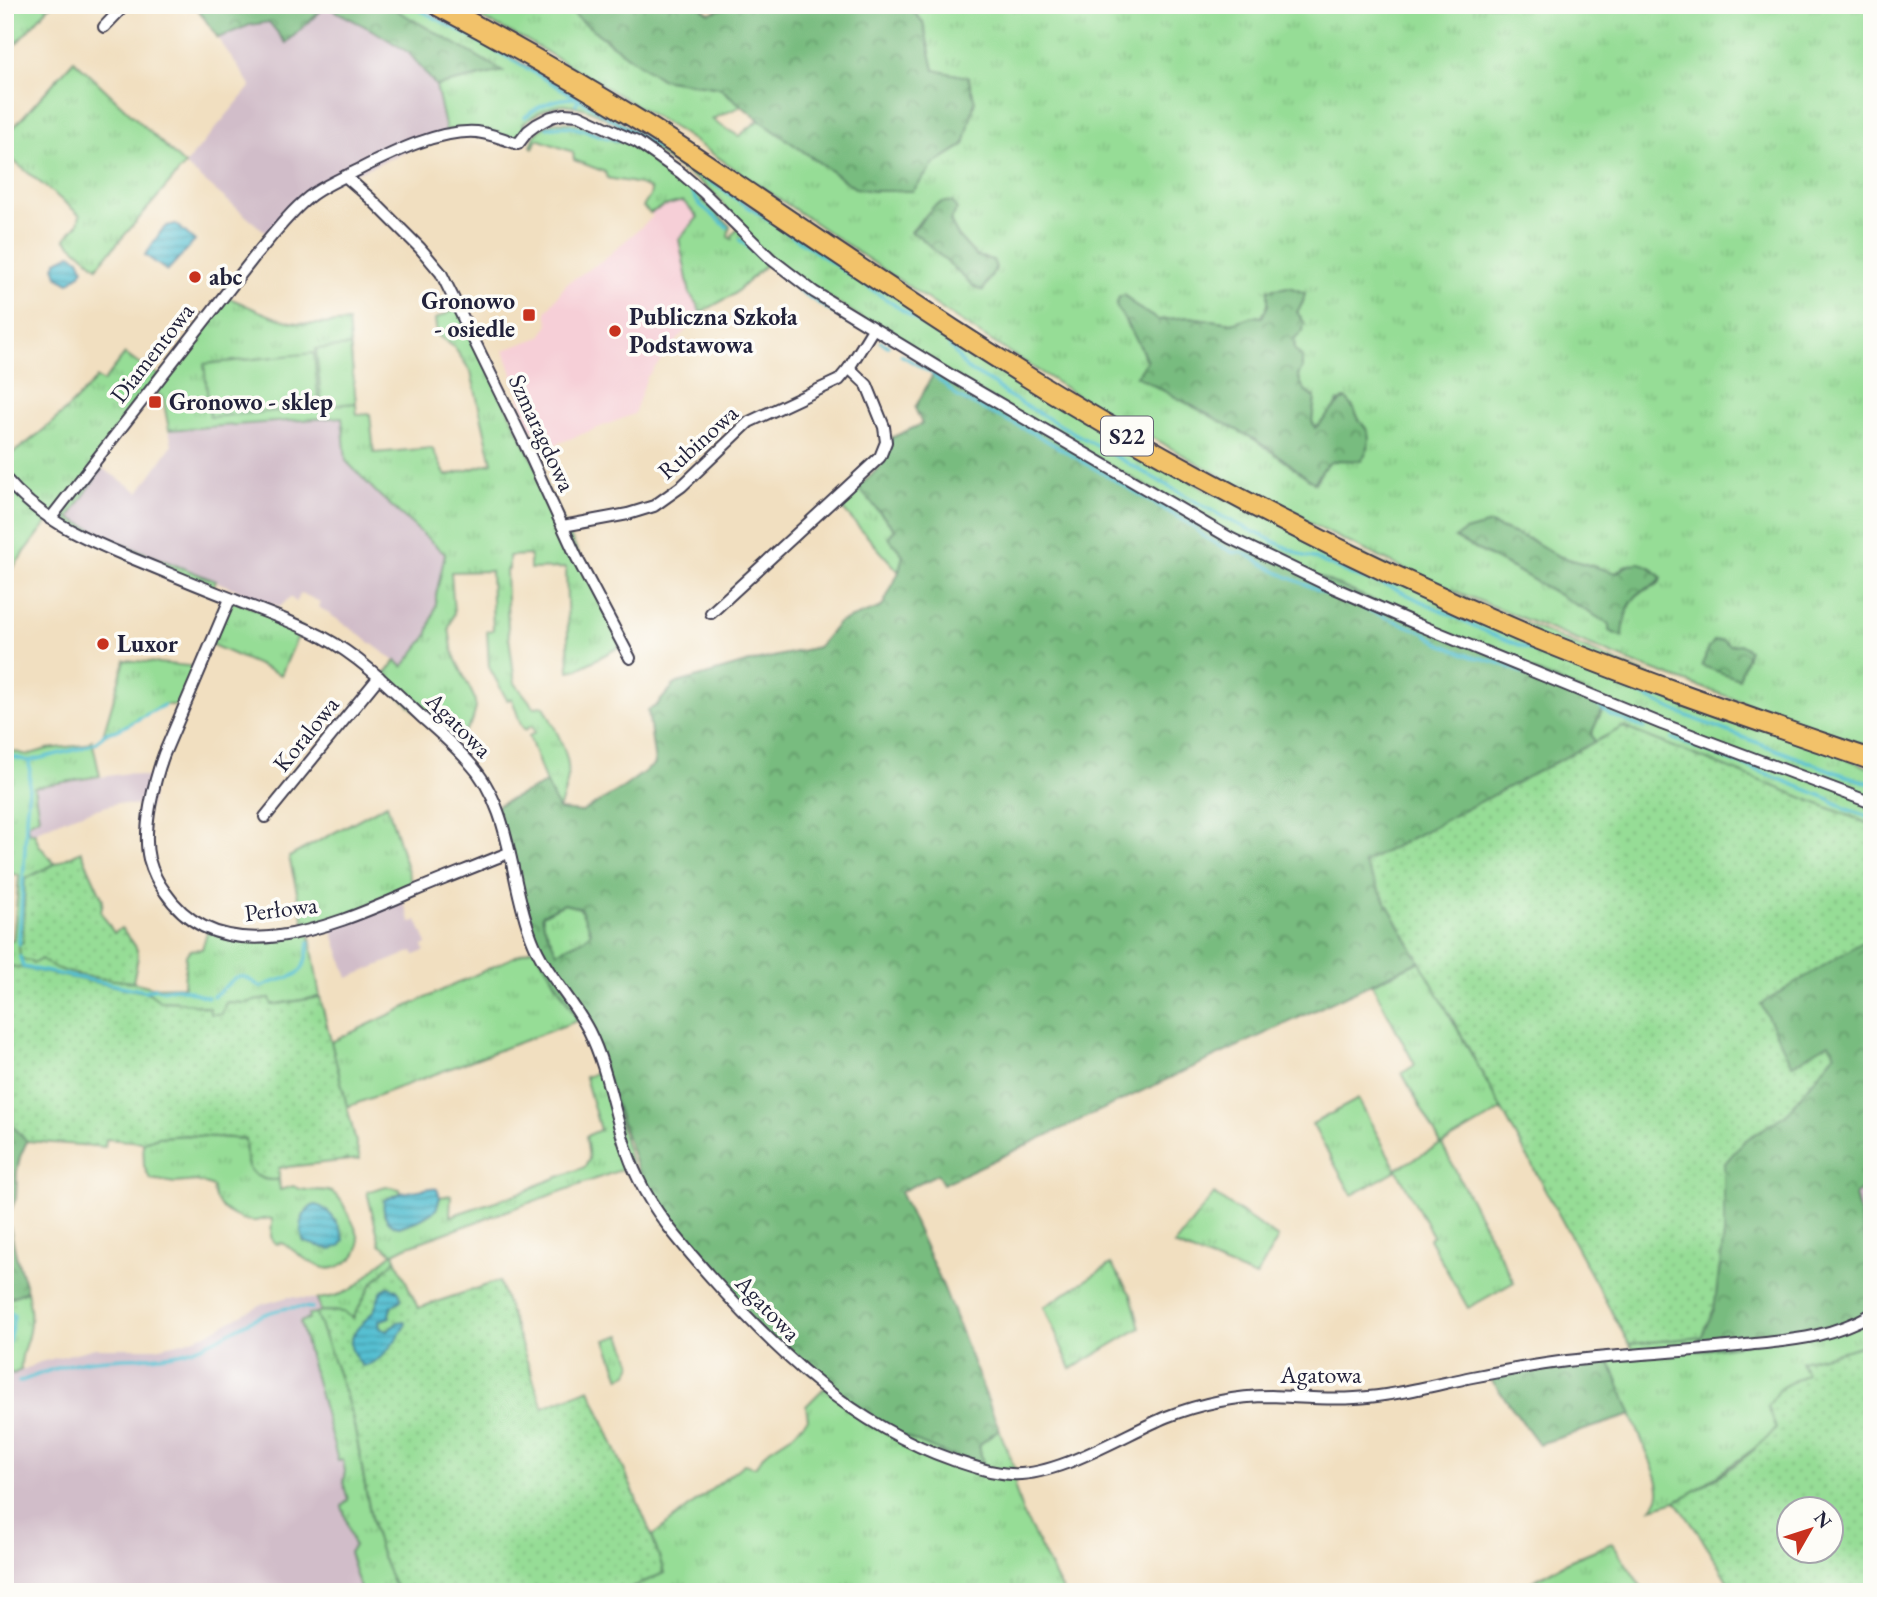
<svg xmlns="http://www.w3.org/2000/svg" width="1877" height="1597" font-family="'EB Garamond',serif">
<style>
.built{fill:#f6cfd7}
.industrial{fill:#d1bdc9}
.grass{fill:url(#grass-tufts);stroke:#5c8068;stroke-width:2;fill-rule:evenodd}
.forest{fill:url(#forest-crowns);stroke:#4d6f5d;stroke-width:2;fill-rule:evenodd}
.park{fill:#96dd96;stroke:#5c8068;stroke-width:2}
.garden{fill:url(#garden-dots);stroke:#5c8068;stroke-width:2;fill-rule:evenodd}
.water{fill:url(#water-rules);stroke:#3c7086;stroke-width:2}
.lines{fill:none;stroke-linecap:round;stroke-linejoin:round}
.stream{stroke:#55bfd1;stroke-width:3.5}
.street-casing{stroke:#413e4f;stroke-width:14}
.highway-casing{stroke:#413e4f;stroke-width:23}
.street{stroke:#fff;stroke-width:10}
.highway{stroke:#f2c26a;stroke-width:19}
.poi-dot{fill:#c8321e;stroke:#fdfcf7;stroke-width:2.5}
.labels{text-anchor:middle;stroke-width:7;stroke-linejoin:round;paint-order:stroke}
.shield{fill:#fdfcf7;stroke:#646373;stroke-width:2}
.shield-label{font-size:23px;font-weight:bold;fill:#22223b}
.poi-label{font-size:24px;font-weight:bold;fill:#22223b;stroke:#fdfcf7;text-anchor:start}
.street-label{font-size:24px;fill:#22223b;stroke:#fdfcf7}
</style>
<defs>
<pattern id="grass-tufts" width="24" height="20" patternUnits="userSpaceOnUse" patternTransform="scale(1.75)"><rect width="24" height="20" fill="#96dd96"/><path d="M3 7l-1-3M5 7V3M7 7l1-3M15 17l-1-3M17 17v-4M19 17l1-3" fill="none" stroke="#81bd82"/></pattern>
<pattern id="forest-crowns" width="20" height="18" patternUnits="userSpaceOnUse" patternTransform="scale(1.75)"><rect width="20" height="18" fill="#78bc7f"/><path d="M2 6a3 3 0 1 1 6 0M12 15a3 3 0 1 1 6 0" fill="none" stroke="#629869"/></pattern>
<pattern id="garden-dots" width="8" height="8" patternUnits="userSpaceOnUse" patternTransform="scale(1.75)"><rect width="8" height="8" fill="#96dd96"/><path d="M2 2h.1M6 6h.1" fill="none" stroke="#81bd82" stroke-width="1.8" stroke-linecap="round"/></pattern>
<pattern id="water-rules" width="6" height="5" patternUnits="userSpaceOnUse" patternTransform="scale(1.75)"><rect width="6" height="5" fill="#55bfd1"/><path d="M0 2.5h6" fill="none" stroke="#469bab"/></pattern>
</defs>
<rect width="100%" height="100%" fill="#fdfcf7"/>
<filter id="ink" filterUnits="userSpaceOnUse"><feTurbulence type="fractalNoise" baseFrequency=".0143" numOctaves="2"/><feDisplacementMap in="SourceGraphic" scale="14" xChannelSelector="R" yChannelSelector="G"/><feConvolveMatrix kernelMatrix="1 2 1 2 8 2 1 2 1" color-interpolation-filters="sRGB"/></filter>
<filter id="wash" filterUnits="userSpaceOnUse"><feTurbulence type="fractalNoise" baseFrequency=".00686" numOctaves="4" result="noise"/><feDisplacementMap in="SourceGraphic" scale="28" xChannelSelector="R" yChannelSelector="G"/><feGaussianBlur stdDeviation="1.57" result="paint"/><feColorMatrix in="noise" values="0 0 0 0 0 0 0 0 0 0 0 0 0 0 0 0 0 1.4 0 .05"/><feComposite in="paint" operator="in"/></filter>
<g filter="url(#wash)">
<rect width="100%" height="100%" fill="#f1dfc0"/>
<!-- built -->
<path class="built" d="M683 201 699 217 690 294 698 306 700 313 647 377 634 414 541 450 533 429H530L504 350 540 337 549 325 546 312 567 283 602 261 648 221 653 216 650 213 664 206Z"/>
<!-- industrial -->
<g class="industrial">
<path d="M326 6 376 32 409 53 436 86 447 135 324 186 271 237 185 165 251 86 218 38 250 25 269 22 287 42Z"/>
<path d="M342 416 390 503 445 554 436 595V604L427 636 403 667 356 632 319 607 320 602 301 593 296 602 290 597 280 607 127 546 68 518 102 468 139 492 172 445 169 430Z"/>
<path d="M128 773 155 779 150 808 117 803 70 817 29 834 27 824 39 817 34 787Z"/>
<path d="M402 897 411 923 417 920 427 944 423 946 425 951 415 955 413 951 348 978 330 925Z"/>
<path d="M1872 1185V1270L1855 1194Z"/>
<path d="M288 1297 317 1299 321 1311 309 1314V1319L300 1322 338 1461 342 1460 345 1471 343 1482 348 1500 342 1506 354 1547 349 1552 361 1592H5V1369L14 1374 40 1362 95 1348H156L183 1342 206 1334 260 1305Z"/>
</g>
<!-- grass -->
<g class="grass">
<path d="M5 5H51L16 44 5 31Z"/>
<path d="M387 5H413L511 57 600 108 747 204 1204 489 1872 769V825L1623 727 1595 742 1591 734 1606 702 1289 567 952 376 771 260 733 295 700 313 698 306 690 294 679 239 698 217 683 201 664 206 650 213 643 207 650 196 651 190C642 182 620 181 607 178L605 172 574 160 573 152 537 139 533 148 531 146 535 135 543 127 555 122 577 123 617 142H626L655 158 688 185 730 226 728 237 732 239 733 234 739 228C732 218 726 206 717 197 706 185 696 179 683 171 652 151 604 107 567 105 551 104 535 114 523 124L528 131 518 144 503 138 447 135 436 86 502 71Z"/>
<path d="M454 5H562L611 44 661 79 720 88 742 106 712 119 718 124 739 136 759 120 854 187 873 191 913 190 934 164 964 145 934 70 923 22 907 5H1011L1021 8H1055L1058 5H1872V748L1636 664 1428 580 1335 536 1242 488 1075 394 958 320 679 131 526 40ZM954 214 950 221 958 236 976 256 993 260 996 268 983 291 920 237 912 232 922 218ZM1289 287 1303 302 1297 313 1303 330 1294 339 1295 350 1302 369 1298 375C1301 385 1304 394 1315 397L1312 421 1316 429 1331 413 1338 401 1353 407 1360 421 1368 431 1338 460 1327 463 1315 483 1254 439 1136 376 1147 362 1139 344 1126 324 1125 295 1135 306 1158 320 1189 317 1232 323 1253 316 1263 317 1268 305V290ZM1490 524 1531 540 1558 556 1616 573 1626 565 1652 568 1661 578 1659 584 1635 595 1624 619 1609 624 1514 569 1455 538Z"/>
<path d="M74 60 185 165 97 267 65 239 78 224 80 215 5 154V137Z"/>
<path d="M224 296C248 305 272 319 297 323 314 326 331 323 348 322L357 415 370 414 374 453 432 448 446 476 492 463 471 372 454 347 437 335 435 319 459 308 623 645 578 669 569 671 566 568 530 569V555L509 556V569L506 570 508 629 515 683 534 707 544 706C552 723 566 747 568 765 570 780 563 796 559 810L546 783 529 736 535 732 532 726 525 730 521 725 512 699 507 700 489 667 487 631 493 630 491 571 451 572 454 613 449 628 452 648 456 660 474 697 476 708 472 722 453 746 381 679 396 661 403 667 427 636 436 604V595L445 554 379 495 346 461 342 417 169 430 163 398 151 388 94 462 102 468 69 518 127 546 216 581 211 591 50 519 5 578V458C40 436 69 409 97 378L103 382 125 354 136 362 161 376Z"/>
<path d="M858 487 895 530 903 555 899 572 839 505Z"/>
<path d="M230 599 302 627 281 675 210 644Z"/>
<path d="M125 660 200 667 189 694 175 705H164L118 730 103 735Z"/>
<path d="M92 740 100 776 34 787 39 817 27 824 29 833 34 832 39 845 55 864 25 879 23 942 41 959 93 977 133 982 152 987 184 986 186 955 190 950 202 949 208 929 221 934 306 931 289 857 387 804 414 891 309 931 320 997 271 1005 270 999 244 1003 226 1002 222 1014H210V1009L181 1002 159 1001 107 986 11 967 5 1017V940H13L19 875 5 873V749L27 755 47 749 85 745Z"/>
<path d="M564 904 580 908 591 932 586 938 557 953 544 925 542 915Z"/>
<path d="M535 947 582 1019 347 1107 331 1042Z"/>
<path d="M1420 961 1502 1110 1442 1145 1514 1282 1468 1308 1429 1239 1433 1236 1397 1170 1352 1195 1312 1124 1358 1099 1396 1169 1441 1144 1402 1073 1415 1065 1372 984Z"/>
<path d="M604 1070 632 1166 406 1247 394 1253 396 1259 371 1285 353 1318 343 1312 321 1311 317 1299C362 1295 361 1276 393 1253L380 1244 367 1192 386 1186 400 1189 401 1193 384 1200V1215L399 1227C416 1221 436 1217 440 1197L451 1195 450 1216 526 1191 540 1184 585 1167 589 1159 586 1136 600 1130 585 1077Z"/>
<path d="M186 1135 245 1139C247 1158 242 1169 262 1178 269 1180 272 1181 279 1179L280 1190 293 1186C310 1196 326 1183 339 1198 342 1201 345 1208 347 1212 357 1229 369 1251 345 1263 339 1267 332 1270 325 1268 310 1265 295 1251 283 1243L276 1244C267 1238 273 1228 272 1219 265 1217 263 1220 255 1221 241 1222 221 1211 215 1198 214 1196 213 1189 213 1187L197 1181 175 1183 150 1179 144 1166 143 1142 158 1137Z"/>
<path d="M1214 1194 1278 1238 1256 1277 1174 1245Z"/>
<path d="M1111 1264 1131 1295 1140 1328 1071 1369 1044 1307Z"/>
<path d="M5 1288 10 1297 27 1291C30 1305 32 1317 29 1331 27 1344 19 1356 21 1370L13 1374 5 1369Z"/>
<path d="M316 1313C328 1349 344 1384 353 1421 366 1476 368 1543 399 1592H361L349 1552 354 1546 342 1506 348 1500 343 1482 345 1471 343 1460 338 1461 300 1322 309 1319 308 1314Z"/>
<path d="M1872 1314V1341L1851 1349 1781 1388 1776 1428 1766 1440 1692 1493 1676 1501 1651 1508C1662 1496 1660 1489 1656 1475L1608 1358 1635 1355 1629 1344 1701 1337 1697 1350Z"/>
<path d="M621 1335 632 1363 629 1373 620 1378 606 1340Z"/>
<path d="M824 1388 984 1469 979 1445 999 1429 1017 1475 1015 1488 1022 1511 1063 1592H621L664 1573 652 1536 744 1464 755 1467 765 1453 791 1436 808 1419 806 1406Z"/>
<path d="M1612 1543 1645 1592H1513L1571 1560Z"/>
</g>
<!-- forest -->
<g class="forest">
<path d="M195 5H387L503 71 436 86 409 53 376 32 326 6 286 43 269 22 250 25 218 38Z"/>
<path d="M562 5H698L709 13 734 5H907L923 22 934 70 968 77 975 101 964 145 934 164 913 191H873L855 188 759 120 720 88 661 79 611 44Z"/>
<path d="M943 202H952L957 209 950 221 958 236 976 256 993 260 996 268 988 280 983 291 974 287 920 237 911 232 934 206Z"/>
<path d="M1289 287 1305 293 1303 302 1297 312 1304 322 1303 331 1294 339 1295 350 1302 357V369L1298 375C1301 384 1304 394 1315 397L1312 421 1315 428C1326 420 1334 403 1346 398 1352 405 1354 411 1359 419 1361 424 1367 428 1368 433 1371 443 1366 454 1361 461 1332 460 1330 456 1314 483L1282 458 1254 439 1136 376 1147 361 1139 344 1116 306 1119 297 1125 295 1135 306 1158 320 1189 317 1232 323 1253 316 1262 317 1268 305V290Z"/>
<path d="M937 367 1230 538 1606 702 1591 734 1595 742 1364 863 1420 961 943 1184 937 1174 900 1192 943 1286 999 1429 979 1445 984 1470 884 1428 766 1338 645 1192 600 1057 539 955 496 806 546 783 559 810 582 812 624 787 655 764 648 710 656 706 674 685 678 683 746 663 818 647 838 623 882 607 899 572 903 555 888 537 895 530 858 487C874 473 890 461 891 438L922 424 915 408ZM564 904 580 908 591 932 586 938 557 952 544 925 542 915Z"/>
<path d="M1490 524 1531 540 1558 556 1616 573C1635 558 1645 560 1662 578 1658 585 1655 584 1648 588 1628 597 1624 617 1623 637L1609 631V624L1514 569 1455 538 1465 531Z"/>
<path d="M1722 640 1730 645 1740 644 1749 650 1739 679 1702 666 1708 649 1714 641Z"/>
<path d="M1872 936V1185L1855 1194 1872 1270V1314L1843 1329 1697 1351 1701 1337 1714 1309 1724 1234V1164L1744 1141 1786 1114 1835 1054 1828 1044 1792 1066 1760 1004Z"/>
<path d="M5 1097 12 1098 13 1126 27 1141 20 1157 17 1171 16 1198 8 1218 16 1255 27 1291 10 1298 5 1288Z"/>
<path d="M1608 1358 1632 1415 1539 1444 1487 1374Z"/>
</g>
<!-- park -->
<g class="park">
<path d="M350 346 356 403 322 406 316 349Z"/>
<path d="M314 353 319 407 210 417 204 364Z"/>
</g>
<!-- garden -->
<g class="garden">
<path d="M1623 727 1872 825V936L1761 1004 1792 1065 1829 1043 1835 1054 1786 1114 1744 1141 1724 1164V1234L1714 1309 1701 1337 1629 1344 1463 1038 1364 863Z"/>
<path d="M81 851 103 900 101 912 114 933 121 928C143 953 139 950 133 982 103 978 65 978 41 959L33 964 31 961 25 960 20 957 19 944 23 942 25 879Z"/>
<path d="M11 966 149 993 160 1001 181 1002 210 1008V1014H222L226 1002 244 1003 270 998 272 1005 320 997 360 1159 279 1168V1179C270 1181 265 1180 257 1176 243 1168 247 1152 245 1139L186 1135 158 1137 143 1142 106 1139 105 1147 27 1141 13 1126 12 1098 5 1097V1017Z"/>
<path d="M396 1259 418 1308 499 1281 543 1407 590 1389 652 1536 664 1573 621 1592H399C368 1543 366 1476 353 1421 344 1384 328 1349 316 1313L321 1311 343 1312 353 1318 371 1285Z"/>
<path d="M1872 1341V1592H1734L1701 1537 1676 1501C1705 1487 1756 1453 1776 1428L1768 1406 1781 1388 1806 1374 1801 1361 1851 1349ZM1790 1510H1832V1552H1790Z"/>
</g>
<!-- water -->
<g class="water">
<path d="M176 224 195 241 167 271 145 255 162 230 167 226Z"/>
<path d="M71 254 79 259 83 268 80 274 69 283 58 277 54 267 57 261Z"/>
<path d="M430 1188 437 1189 440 1197 436 1210 421 1219 399 1227C386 1224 382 1213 384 1200L401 1193Z"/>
<path d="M315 1205C329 1207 341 1227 344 1240L341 1245 332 1250 304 1242C298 1229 301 1210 315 1205Z"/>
<path d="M387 1287C395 1287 401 1292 401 1300L392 1306 389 1314 390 1317 379 1321 380 1328 387 1331 398 1322 404 1321 406 1324C396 1340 382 1364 362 1366 357 1359 349 1349 351 1341 354 1328 367 1321 374 1310 379 1301 378 1292 387 1287Z"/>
</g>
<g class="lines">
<!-- stream -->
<g class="stream">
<path d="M410 5C598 100 771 222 945 339L966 368 994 384 1007 395 1223 517 1304 556 1313 558 1357 577 1389 586 1489 633 1631 690 1687 716 1838 773 1872 784"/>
<path d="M525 117C540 104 559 97 579 98L576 104"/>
<path d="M547 128C575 121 592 137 619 140"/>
<path d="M690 187 698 203 727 227"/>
<path d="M740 240 800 291 856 327"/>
<path d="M881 342 888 346"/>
<path d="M901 355 933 374 958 397 1037 435 1188 523 1206 538 1232 552 1244 553 1279 573 1348 603"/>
<path d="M1365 609 1425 633 1441 644 1472 657 1481 658 1499 663 1583 698 1598 705 1611 715 1644 728"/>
<path d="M1672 738 1762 772 1827 798 1846 809 1872 818"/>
<path d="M5 755 29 761 82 748 97 742 105 733 118 730 164 705"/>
<path d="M19 944C21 903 25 862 26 822 26 802 32 780 29 761"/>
<path d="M20 957 23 967 146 991 155 988C164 993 169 987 178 988 187 989 198 995 208 997"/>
<path d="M213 996C222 992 234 974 244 977 249 979 256 984 261 987 293 972 304 985 309 942"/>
<path d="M5 1305 14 1316 5 1360"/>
<path d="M19 1382C44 1372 69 1362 96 1360 126 1357 158 1359 187 1351 233 1338 262 1301 312 1308"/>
</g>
</g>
</g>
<g filter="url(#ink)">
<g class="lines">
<!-- street casing -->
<g class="street-casing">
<g id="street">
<path d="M104 27 125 5"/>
<path d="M345 176 370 198 420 248 441 273 523 440 577 558 630 658"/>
<path d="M5 478C39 518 77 535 124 555 161 570 198 586 235 600 264 612 295 622 323 637 362 658 393 690 425 720 440 733 455 746 468 761 513 808 509 882 532 939 545 973 572 998 589 1031 612 1077 615 1131 638 1178 655 1214 682 1244 708 1274 777 1352 852 1425 953 1460 971 1466 991 1473 1011 1474 1057 1477 1123 1435 1166 1417 1199 1404 1236 1396 1271 1396 1299 1397 1327 1400 1355 1398 1395 1396 1434 1385 1472 1377 1503 1371 1535 1365 1567 1361 1626 1354 1686 1352 1746 1345 1793 1340 1829 1338 1872 1314"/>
<path d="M50 519 255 256C272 236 288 214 309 197 323 186 340 179 356 171 390 154 438 129 477 132 491 134 505 139 518 144L528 131 536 125 551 117 564 114 579 115 637 142 681 173 703 192 771 259 814 292 952 376 1230 538 1323 583 1419 625 1662 724 1872 803"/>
<path d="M563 526 628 514 654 506 682 486 749 422 839 380 849 368 873 329"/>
<path d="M230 599 164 754C154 781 142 830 149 859 152 870 158 883 165 892 223 978 341 922 414 891 445 878 477 866 508 853"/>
<path d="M711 613 880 457 886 442 884 427 867 385 849 368"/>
<path d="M265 817 379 677"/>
</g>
</g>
<!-- highway casing -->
<g class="highway-casing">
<path id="highway" d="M437 5C507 42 576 81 643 123 687 150 729 180 772 209 889 288 1007 368 1130 438 1258 511 1390 577 1526 634 1639 681 1756 720 1872 760"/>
</g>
<!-- street -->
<use href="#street" class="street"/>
<!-- highway -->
<use href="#highway" class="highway"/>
</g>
</g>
<!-- markers -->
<g class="poi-dot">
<circle cx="195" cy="277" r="7"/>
<rect x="522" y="308" width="14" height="14" rx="3.5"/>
<circle cx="615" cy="331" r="7"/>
<rect x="148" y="395" width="14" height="14" rx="3.5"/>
<circle cx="103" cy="644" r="7"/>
</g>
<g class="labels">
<!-- shield labels -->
<rect class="shield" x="1101" y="416.5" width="52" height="39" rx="5"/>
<g class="shield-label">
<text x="1127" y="444">S22</text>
</g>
<!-- poi labels -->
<g class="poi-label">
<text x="209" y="285">abc</text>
<text x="515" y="309" text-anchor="end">Gronowo<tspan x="515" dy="28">- osiedle</tspan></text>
<text x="629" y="325">Publiczna Szkoła<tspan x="629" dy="28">Podstawowa</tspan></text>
<text x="169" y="410">Gronowo - sklep</text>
<text x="117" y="652">Luxor</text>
</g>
<!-- street labels -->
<g class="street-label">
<text transform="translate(152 353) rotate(-52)" y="8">Diamentowa</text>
<text transform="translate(542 433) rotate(65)" y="8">Szmaragdowa</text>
<text transform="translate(698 442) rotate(-42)" y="8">Rubinowa</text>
<text transform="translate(459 725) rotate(45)" y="8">Agatowa</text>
<text transform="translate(306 734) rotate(-51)" y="8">Koralowa</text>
<text transform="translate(281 909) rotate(-7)" y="8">Perłowa</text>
<text transform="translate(768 1308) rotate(46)" y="8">Agatowa</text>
<text x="1321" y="1383">Agatowa</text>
</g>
</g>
<!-- margin -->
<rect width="1877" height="1597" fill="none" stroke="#fdfcf7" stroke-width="28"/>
<!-- north arrow -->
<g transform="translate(1810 1530) rotate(51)"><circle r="33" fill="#fdfcf7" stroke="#a5a5ac" stroke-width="2"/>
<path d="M0-5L12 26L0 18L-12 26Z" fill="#c8321e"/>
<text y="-10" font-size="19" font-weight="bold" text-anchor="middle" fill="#22223b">N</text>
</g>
</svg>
